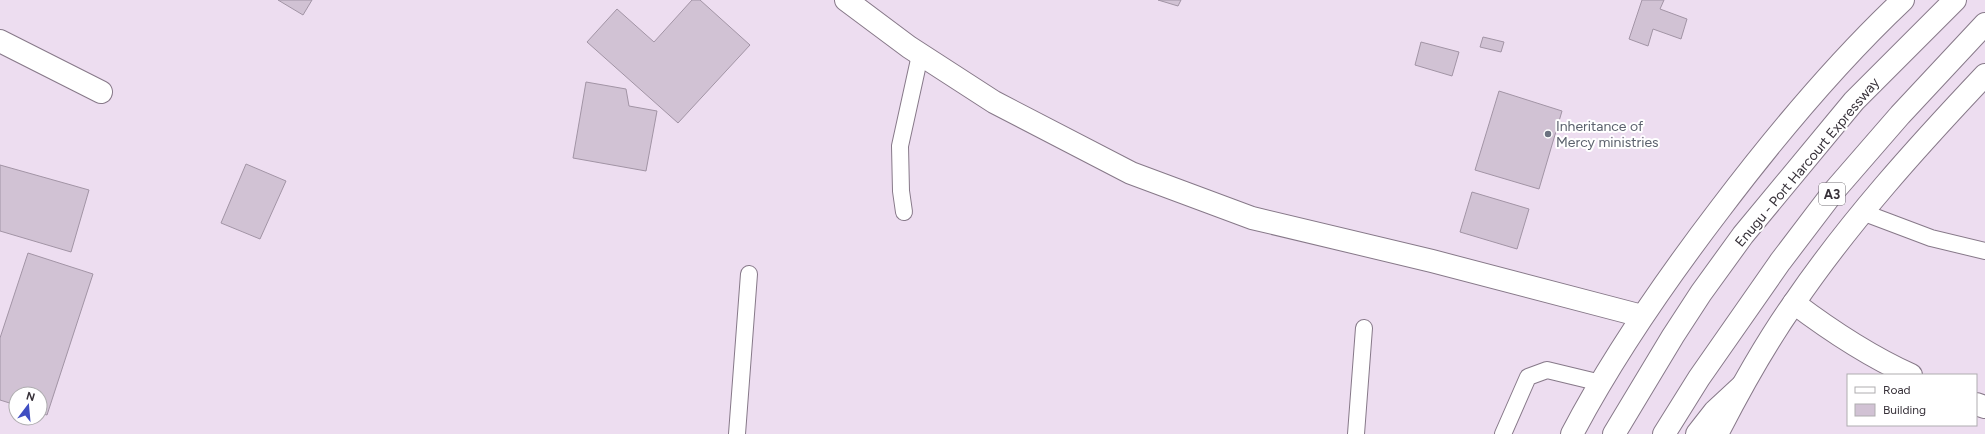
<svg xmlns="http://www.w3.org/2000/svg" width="1985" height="434" font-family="Figtree,sans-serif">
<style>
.building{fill:#d1c2d4;stroke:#a294a5}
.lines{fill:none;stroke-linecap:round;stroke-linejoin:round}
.lane-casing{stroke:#877989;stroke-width:18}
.street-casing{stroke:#877989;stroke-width:24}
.secondary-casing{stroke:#877989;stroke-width:24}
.primary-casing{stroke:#877989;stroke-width:24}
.highway-casing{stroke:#877989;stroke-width:24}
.lane{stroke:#fff;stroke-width:16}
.street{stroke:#fff;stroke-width:22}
.secondary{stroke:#fff;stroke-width:22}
.primary{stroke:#fff;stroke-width:22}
.highway{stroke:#fff;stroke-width:22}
.worship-dot{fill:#6b7280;stroke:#fff;stroke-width:1.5}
.labels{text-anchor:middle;stroke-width:4;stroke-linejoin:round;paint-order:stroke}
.shield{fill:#fff;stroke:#736f74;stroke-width:1}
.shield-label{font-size:13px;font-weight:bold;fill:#373139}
.worship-label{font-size:14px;fill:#5b616d;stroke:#fff;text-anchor:start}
.street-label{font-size:14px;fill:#373139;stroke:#fff}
</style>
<rect width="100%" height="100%" fill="#edddf0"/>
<!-- building -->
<g class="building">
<path d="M278 0H312L303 15Z"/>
<path d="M692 0H700L750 45 678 123 587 42 617 9 654 42Z"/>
<path d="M1158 0H1181L1178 6Z"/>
<path d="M1642 0H1664L1660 9 1687 19 1681 39 1653 29 1648 46 1629 39Z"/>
<path d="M1483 37 1504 42 1501 52 1480 47Z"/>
<path d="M1421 42 1459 52 1452 76 1415 65Z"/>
<path d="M586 82 626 89 629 106 657 111 646 171 573 158Z"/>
<path d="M1499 91 1562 111 1539 189 1475 170Z"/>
<path d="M246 164 286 181 260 239 221 223Z"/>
<path d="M0 165 89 190 71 252 0 231Z"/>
<path d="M1472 192 1529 209 1517 249 1460 232Z"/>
<path d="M28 253 93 274 47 415 40 413V394H16V405L0 400V338Z"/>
</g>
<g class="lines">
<!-- lane casing -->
<g class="lane-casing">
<g id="lane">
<path d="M904 212 901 191 900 146 920 55"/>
<path d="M1862 212 1931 238 1985 251"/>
<path d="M737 434 749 274"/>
<path d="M1356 434 1364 328"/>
<path d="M1503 434 1528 377 1547 370 1601 383"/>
</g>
</g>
<!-- street casing -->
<g class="street-casing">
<g id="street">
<path d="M846 0 909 47 994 102 1131 173 1252 218 1432 261 1642 316"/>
<path d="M0 41 101 92"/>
</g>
</g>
<!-- secondary casing -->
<g class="secondary-casing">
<g id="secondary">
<path d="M1794 303C1831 331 1869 356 1911 375"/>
<path d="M1976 404 1985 407"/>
</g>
</g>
<!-- primary casing -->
<g class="primary-casing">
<g id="primary">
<path d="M1572 434C1614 354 1665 281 1720 209 1776 135 1835 64 1903 0"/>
<path d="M1717 434C1740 389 1765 344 1794 303 1850 221 1917 147 1985 75"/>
</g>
</g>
<!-- highway casing -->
<g class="highway-casing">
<g id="highway">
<path d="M1614 434 1673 336 1701 293 1743 235 1854 101 1955 0"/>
<path d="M1664 434 1699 378 1780 262 1834 191 1900 115 1985 24"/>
<path d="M1697 434 1715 411 1742 386"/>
</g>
</g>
<!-- lane -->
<use href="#lane" class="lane"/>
<!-- street -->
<use href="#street" class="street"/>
<!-- secondary -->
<use href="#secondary" class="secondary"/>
<!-- primary -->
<use href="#primary" class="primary"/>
<!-- highway -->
<use href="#highway" class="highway"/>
</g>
<!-- markers -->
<circle class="worship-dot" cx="1548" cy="134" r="4"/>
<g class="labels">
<!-- shield labels -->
<rect class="shield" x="1819" y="183" width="26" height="22" rx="3"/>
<g class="shield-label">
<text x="1832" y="199">A3</text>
</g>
<!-- worship labels -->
<g class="worship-label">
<text x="1556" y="131">Inheritance of<tspan x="1556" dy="16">Mercy ministries</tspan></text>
</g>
<!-- street labels -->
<g class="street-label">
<text transform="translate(1807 162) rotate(-50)" y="5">Enugu - Port Harcourt Expressway</text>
</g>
</g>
<!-- legend -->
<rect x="1847" y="374" width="130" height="52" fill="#ffffff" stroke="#afadb0"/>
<rect x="1855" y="387" width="20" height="6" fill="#ffffff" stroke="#afadb0"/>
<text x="1883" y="394" font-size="12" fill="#373139">Road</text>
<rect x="1855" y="404" width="20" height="12" fill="#d1c2d4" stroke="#afadb0"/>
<text x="1883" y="414" font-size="12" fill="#373139">Building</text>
<!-- north arrow -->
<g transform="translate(28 406) rotate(16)"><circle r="19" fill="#ffffff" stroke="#afadb0"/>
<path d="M0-3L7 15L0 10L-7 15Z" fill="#404ec2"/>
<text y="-6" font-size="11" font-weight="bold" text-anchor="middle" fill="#373139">N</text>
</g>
</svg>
